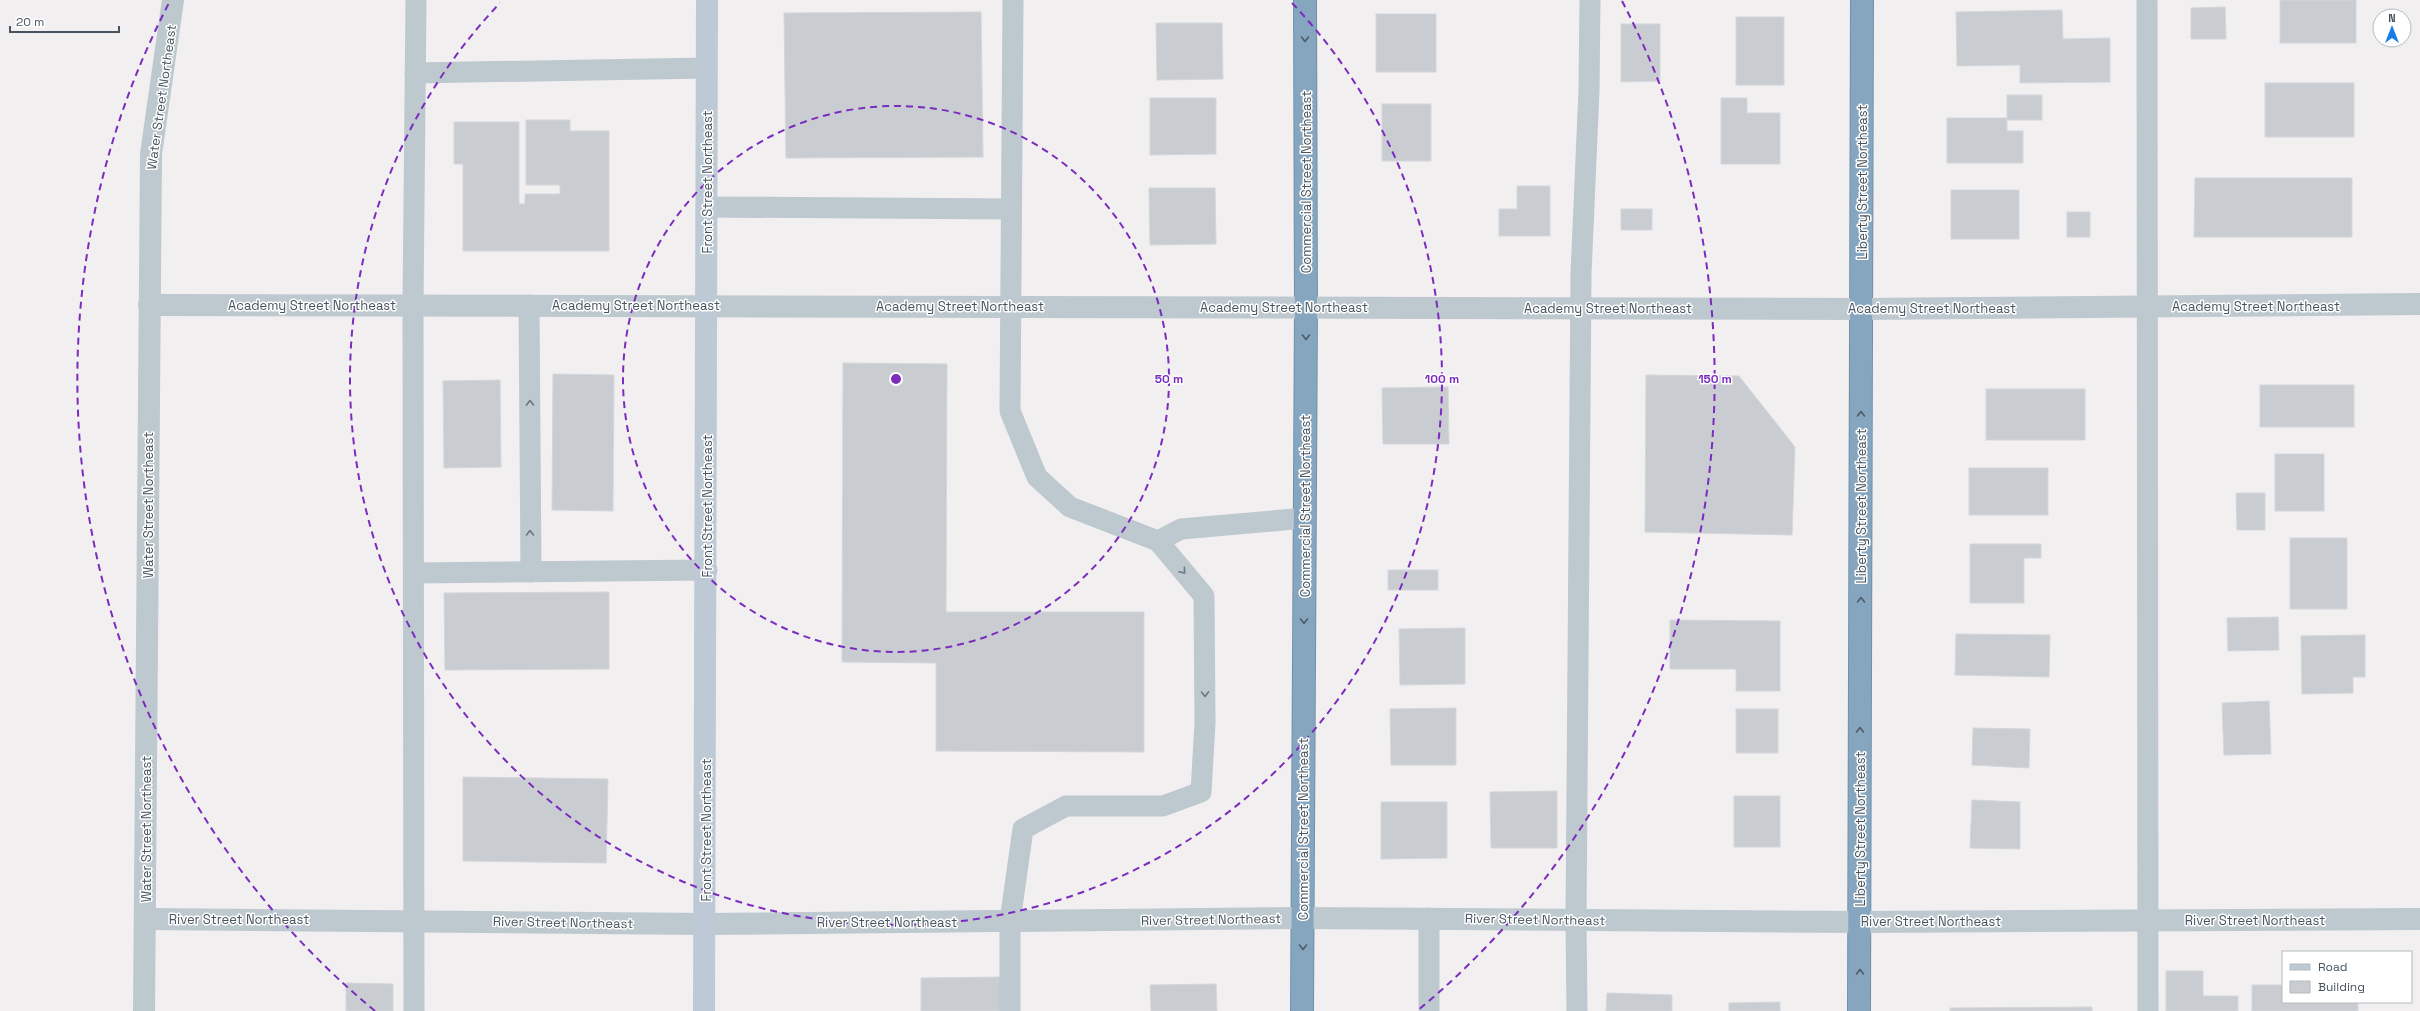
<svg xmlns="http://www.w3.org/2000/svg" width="2420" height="1011" font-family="'Space Grotesk',sans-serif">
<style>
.building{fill:#c9cdd2;stroke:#d3d6db}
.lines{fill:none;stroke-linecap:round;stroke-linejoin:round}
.highway-casing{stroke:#7191ab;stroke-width:24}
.lane{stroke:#bdc8cf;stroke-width:21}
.street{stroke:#bdc8cf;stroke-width:22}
.secondary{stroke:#bdc9d4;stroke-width:22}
.highway{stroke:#86a6c0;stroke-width:22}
.oneway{stroke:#4d5c68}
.oneway2{stroke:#6a7780}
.ring{fill:none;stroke:#7b2cbf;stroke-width:2;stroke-dasharray:7 5}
.labels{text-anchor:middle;stroke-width:3;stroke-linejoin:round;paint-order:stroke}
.street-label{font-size:13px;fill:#47545e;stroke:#fff}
.centre{fill:#7b2cbf;stroke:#fff;stroke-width:2}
.ring-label{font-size:12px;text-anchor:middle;font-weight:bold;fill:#7b2cbf;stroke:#fff;stroke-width:3;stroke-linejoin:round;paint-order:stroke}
</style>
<rect width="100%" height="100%" fill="#f2eff0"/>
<!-- building -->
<g class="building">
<rect x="2280" y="0" width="76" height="43"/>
<path d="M2225 7 2226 39H2191V8Z"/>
<path d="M2062 10 2063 39 2110 38V82L2020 83V65L1957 66 1956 12Z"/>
<path d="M981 12 983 157 786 158 784 13Z"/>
<rect x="1376" y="14" width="60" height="58"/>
<rect x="1736" y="17" width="48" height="68"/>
<path d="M1156 23H1222L1223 79 1157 80Z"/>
<path d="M1621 24H1660V81L1621 82Z"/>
<rect x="2265" y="83" width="89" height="54"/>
<rect x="2007" y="95" width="35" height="25"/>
<path d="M1150 98H1216V154L1150 155Z"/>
<path d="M1721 98H1747V113H1780V164H1721Z"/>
<rect x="1382" y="104" width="49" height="57"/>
<path d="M1947 118H2007V131H2023V163H1947Z"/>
<path d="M526 120H570V131H609V251H463V164H454V122H519V204H525V194H560V185H526Z"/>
<path d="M2195 178H2352V237H2194Z"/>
<path d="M1517 186H1550V236H1499V209H1517Z"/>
<path d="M1149 188H1215L1216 244 1150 245Z"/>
<rect x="1951" y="190" width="68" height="49"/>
<rect x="1621" y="209" width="31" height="21"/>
<rect x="2067" y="212" width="23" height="25"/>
<path d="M843 363 947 364 946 612H1144V752L936 751V663L842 662Z"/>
<path d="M553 374 614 375 613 511 552 510Z"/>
<path d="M1646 375 1739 376 1795 447 1792 535 1645 532Z"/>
<path d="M500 380 501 467 444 468 443 381Z"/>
<rect x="2260" y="385" width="94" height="42"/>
<path d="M1448 387 1449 444H1383L1382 388Z"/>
<rect x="1986" y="389" width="99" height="51"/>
<rect x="2275" y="454" width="49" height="57"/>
<rect x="1969" y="468" width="79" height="47"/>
<path d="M2236 493H2265V530H2237Z"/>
<rect x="2290" y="538" width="57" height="71"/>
<path d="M1970 544H2041V558H2024V603H1970Z"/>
<rect x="1388" y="570" width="50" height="20"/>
<path d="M609 592V669L445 670 444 593Z"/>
<path d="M2278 617 2279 650 2228 651 2227 618Z"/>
<path d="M1670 620 1780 621V691H1736V669H1670Z"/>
<path d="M1465 628V684L1400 685 1399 629Z"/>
<path d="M1956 634 2050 635 2049 677 1955 675Z"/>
<path d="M2365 635V677H2353V693L2302 694 2301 636Z"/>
<path d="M2269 701 2271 754 2224 755 2222 703Z"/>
<path d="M1456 708V765H1391L1390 709Z"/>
<rect x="1736" y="709" width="42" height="44"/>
<path d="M1973 728 2030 729 2029 768 1972 765Z"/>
<path d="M463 777 608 779 606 863 463 861Z"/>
<path d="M1557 791V848H1491L1490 792Z"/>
<rect x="1734" y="796" width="46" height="51"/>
<path d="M1972 800 2020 802V849L1970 848Z"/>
<path d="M1381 802H1447V858L1381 859Z"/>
<path d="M2166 971H2203V996H2238V1011H2166Z"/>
<path d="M1003 977V1011H921V978Z"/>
<path d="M346 983 393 984V1011H346Z"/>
<path d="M1216 984 1217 1011H1151L1150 985Z"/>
<path d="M2252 985H2283V1002H2358V1011H2252Z"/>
<path d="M1607 993 1672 995V1011H1606Z"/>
<path d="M1780 1002V1011H1729V1003Z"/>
<path d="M2092 1007V1011H1950V1008Z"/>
</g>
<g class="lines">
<!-- highway casing -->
<g class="highway-casing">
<g id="highway">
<path d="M1302 1011 1306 307 1305 0"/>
<path d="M1859 1011 1862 0"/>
</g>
</g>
<!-- lane -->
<g class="lane">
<path d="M2147 0 2148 1011"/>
<path d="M415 73 707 68"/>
<path d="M707 207 1011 209"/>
<path d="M529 305 531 572"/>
<path d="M1158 541 1181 529 1305 518"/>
<path d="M414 573 707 570"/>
<path d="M414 1011 413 305 416 0"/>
<path d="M1010 1011V921L1023 829 1066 806H1163L1201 792 1205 723 1204 596 1158 541 1070 507 1037 477 1010 411 1013 0"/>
<path d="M1429 1011V918"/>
<path d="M1577 1011 1576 920 1581 274 1589 90 1590 0"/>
</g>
<!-- street -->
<g class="street">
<path d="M149 305 1861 309 2420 304"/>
<path d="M145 919 706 924 1303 918 1860 922 2420 919"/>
<path d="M144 1011 151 154 173 0"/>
</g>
<!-- secondary -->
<path class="secondary" d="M704 1011 707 0"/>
<!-- highway -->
<use href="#highway" class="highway"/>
</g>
<!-- one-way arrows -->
<defs><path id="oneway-chevron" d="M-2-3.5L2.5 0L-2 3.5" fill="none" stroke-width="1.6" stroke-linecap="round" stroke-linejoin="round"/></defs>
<g class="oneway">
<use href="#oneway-chevron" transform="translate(1305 39) rotate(90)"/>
<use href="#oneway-chevron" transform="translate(1306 337) rotate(90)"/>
<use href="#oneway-chevron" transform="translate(1861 414) rotate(-90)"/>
<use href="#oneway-chevron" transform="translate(1861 600) rotate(-90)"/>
<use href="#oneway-chevron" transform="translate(1304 621) rotate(90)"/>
<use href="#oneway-chevron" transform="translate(1860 730) rotate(-90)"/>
<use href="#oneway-chevron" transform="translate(1303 947) rotate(90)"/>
<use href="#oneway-chevron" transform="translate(1860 972) rotate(-90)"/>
</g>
<g class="oneway2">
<use href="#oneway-chevron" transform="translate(530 403) rotate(-90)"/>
<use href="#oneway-chevron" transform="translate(530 533) rotate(-90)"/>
<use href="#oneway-chevron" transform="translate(1183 571) rotate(50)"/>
<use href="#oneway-chevron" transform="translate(1205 694) rotate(89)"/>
</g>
<!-- distance rings -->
<g class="ring">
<circle cx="896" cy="379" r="273"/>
<path d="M1292 3A546 546 0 1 1 500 3"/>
<path d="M375 1011A819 819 0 0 1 170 1M1622 1A819 819 0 0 1 1417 1011"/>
</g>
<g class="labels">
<!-- street labels -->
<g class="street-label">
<text transform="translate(161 97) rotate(-82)" y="5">Water Street Northeast</text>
<text transform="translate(707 182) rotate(-90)" y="5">Front Street Northeast</text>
<text transform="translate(1306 182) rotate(-90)" y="5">Commercial Street Northeast</text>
<text transform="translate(1862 182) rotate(-90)" y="5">Liberty Street Northeast</text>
<text x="312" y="310">Academy Street Northeast</text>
<text x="636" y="310">Academy Street Northeast</text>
<text x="960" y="311">Academy Street Northeast</text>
<text x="2256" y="311">Academy Street Northeast</text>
<text x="1284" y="312">Academy Street Northeast</text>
<text x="1608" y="313">Academy Street Northeast</text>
<text x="1932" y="313">Academy Street Northeast</text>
<text transform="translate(148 505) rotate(-90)" y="5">Water Street Northeast</text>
<text transform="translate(707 506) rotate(-90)" y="5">Front Street Northeast</text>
<text transform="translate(1305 506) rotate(-90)" y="5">Commercial Street Northeast</text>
<text transform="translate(1861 506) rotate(-90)" y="5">Liberty Street Northeast</text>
<text transform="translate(146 829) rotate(-90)" y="5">Water Street Northeast</text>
<text transform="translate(1303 829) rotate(-90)" y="5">Commercial Street Northeast</text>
<text transform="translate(1860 829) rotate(-90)" y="5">Liberty Street Northeast</text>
<text transform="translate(706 830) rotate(-90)" y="5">Front Street Northeast</text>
<text x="239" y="924">River Street Northeast</text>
<text transform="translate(1211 919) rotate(-1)" y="5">River Street Northeast</text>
<text transform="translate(1535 919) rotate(1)" y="5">River Street Northeast</text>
<text x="2255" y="925">River Street Northeast</text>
<text x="1931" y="926">River Street Northeast</text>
<text transform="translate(563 922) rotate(1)" y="5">River Street Northeast</text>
<text x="887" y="927">River Street Northeast</text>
</g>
</g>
<circle cx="896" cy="379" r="6" class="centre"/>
<g class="ring-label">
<text x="1169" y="383">50 m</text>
<text x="1442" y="383">100 m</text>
<text x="1715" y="383">150 m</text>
</g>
<!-- legend -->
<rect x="2282" y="951" width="130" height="52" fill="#ffffff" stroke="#b5bbbf"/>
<rect x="2290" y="964" width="20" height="6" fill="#bdc9d4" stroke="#b5bbbf"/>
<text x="2318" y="971" font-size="12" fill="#47545e">Road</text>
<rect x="2290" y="981" width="20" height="12" fill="#c9cdd2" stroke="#b5bbbf"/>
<text x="2318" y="991" font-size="12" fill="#47545e">Building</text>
<!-- north arrow -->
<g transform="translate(2392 28)"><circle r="19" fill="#ffffff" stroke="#b5bbbf"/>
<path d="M0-3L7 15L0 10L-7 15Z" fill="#147ee8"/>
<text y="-6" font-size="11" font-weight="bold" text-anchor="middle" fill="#47545e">N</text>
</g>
<!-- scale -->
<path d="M10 26v6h109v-6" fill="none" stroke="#47545e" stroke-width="2"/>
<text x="16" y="26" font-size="12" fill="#47545e" stroke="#ffffff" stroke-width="3" paint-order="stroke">20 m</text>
</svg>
